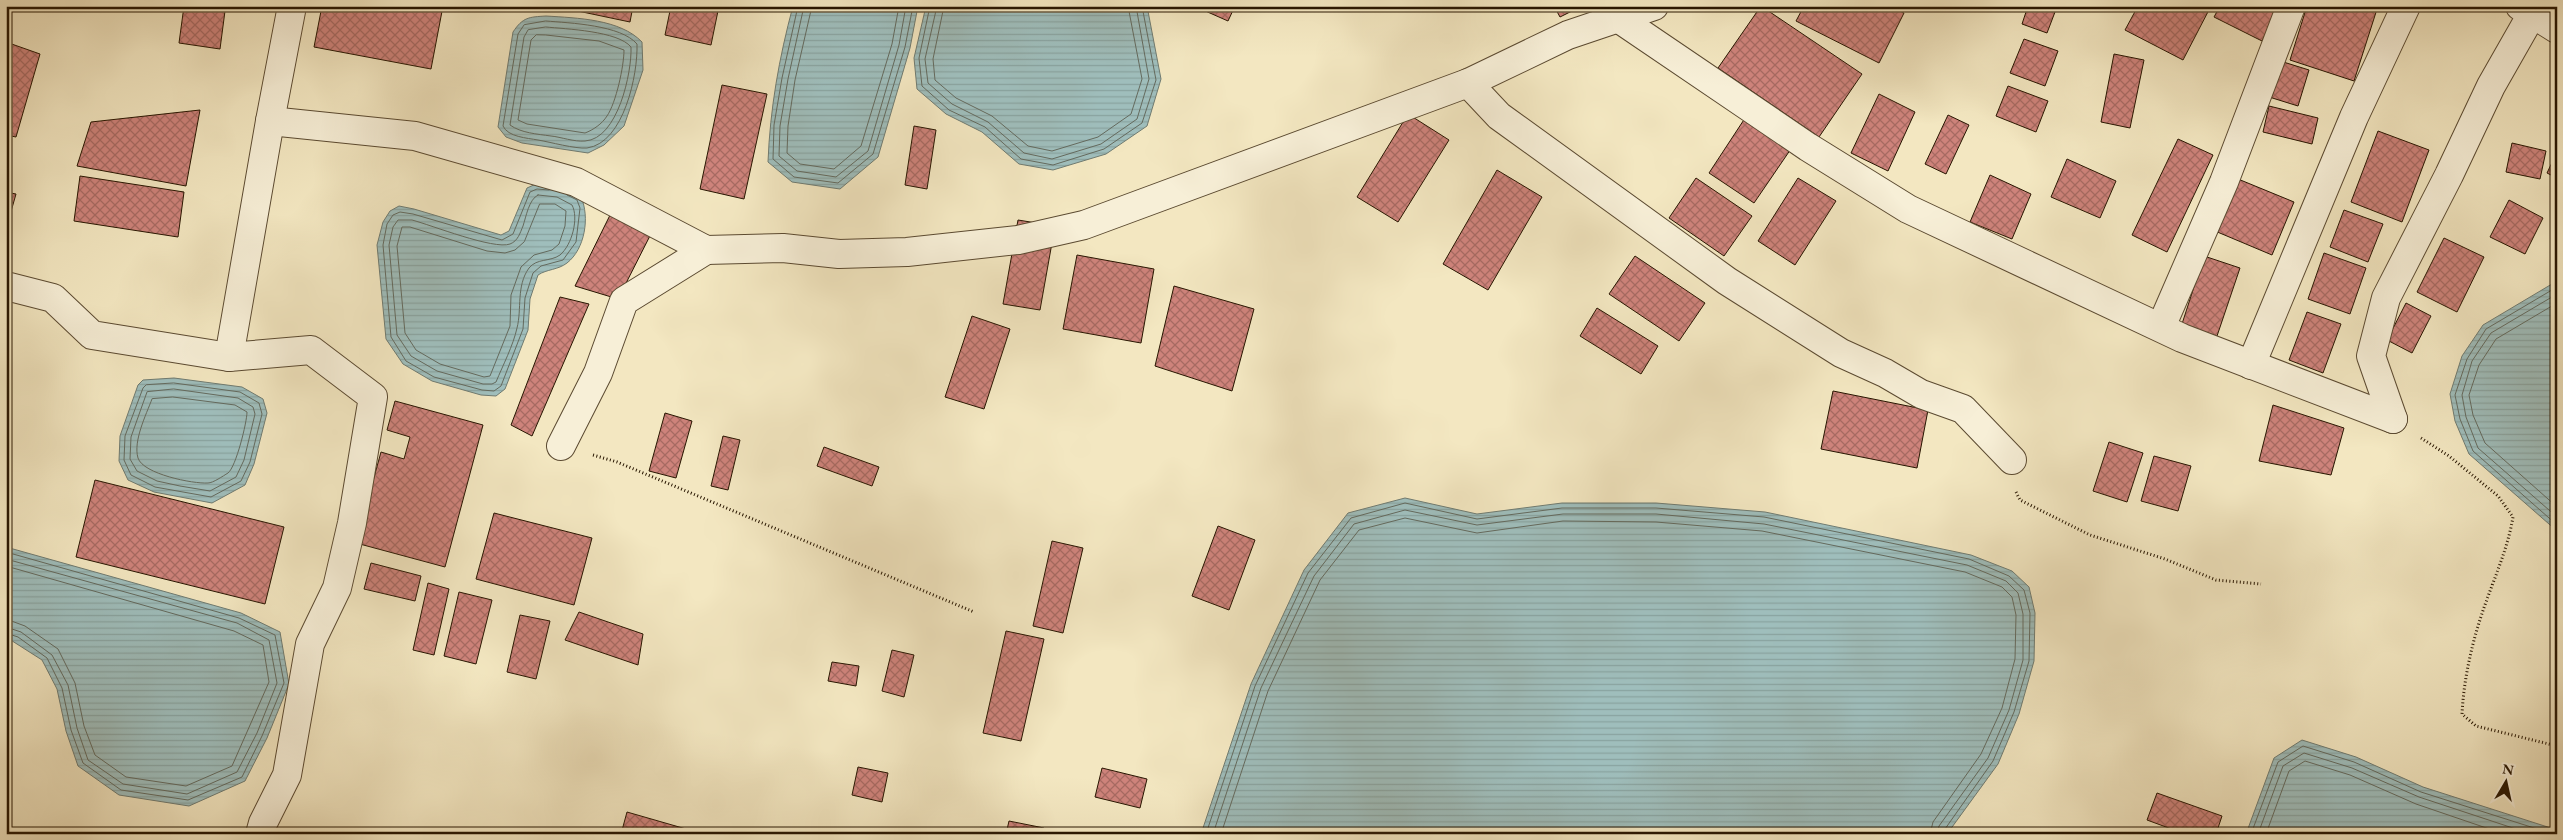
<svg xmlns="http://www.w3.org/2000/svg" width="2563" height="840" font-family="'EB Garamond',serif">
<style>
.water{fill:url(#water-rules);stroke:#6f7b71}
.lines{fill:none;stroke-linecap:round;stroke-linejoin:round}
.shore{stroke:#646a5e;stroke-width:1}
.building{fill:url(#building-cross-hatch);stroke:#281601}
.street-casing{stroke:#5b4a31;stroke-width:30}
.path{stroke:#281601;stroke-width:3;stroke-dasharray:1 2.5;stroke-linecap:butt}
.street{stroke:#f7efd7;stroke-width:28}
</style>
<defs>
<pattern id="water-rules" width="6" height="5" patternUnits="userSpaceOnUse" patternTransform="scale(1.25)"><rect width="6" height="5" fill="#9fbebc"/><path d="M0 2.5h6" fill="none" stroke="#89a3a0"/></pattern>
<pattern id="building-cross-hatch" width="8" height="8" patternUnits="userSpaceOnUse" patternTransform="scale(1.25)"><rect width="8" height="8" fill="#ce837b"/><path d="M0 0l8 8M0 8l8-8" fill="none" stroke="#a76a62"/></pattern>
</defs>
<rect width="100%" height="100%" fill="#f3e7c1"/>
<filter id="stains"><feTurbulence type="fractalNoise" baseFrequency=".004" numOctaves="4"/><feColorMatrix values="0 0 0 0 .2 0 0 0 0 .09 0 0 0 0 .02 0 0 0 .5 -.17"/></filter>
<radialGradient id="worn" r=".72"><stop offset=".6" stop-color="#630" stop-opacity="0"/><stop offset="1" stop-color="#630" stop-opacity=".3"/></radialGradient>
<!-- water -->
<g class="water">
<path d="M793 6H918L910 48 878 157 840 189 792 182 768 162C770 109 779 58 793 6Z"/>
<path d="M926 6H1147L1161 79 1147 126 1106 154 1053 170 1019 164 982 132 946 114 917 89 914 58Z"/>
<path d="M546 16C577 18 620 19 642 42L643 70 624 126 604 145 588 153 522 143 506 137 498 127 513 32C523 17 529 17 546 16Z"/>
<path d="M536 184 581 197C590 217 585 249 567 263 558 270 547 269 538 275L530 299 528 330 505 389 496 396 481 395 432 381 403 364 386 339 377 245 383 222 390 211 399 206 414 209 501 235 509 231 527 188Z"/>
<path d="M2557 281V531L2469 454 2455 421 2450 394 2462 356 2483 325Z"/>
<path d="M174 378 242 387 263 399 267 413 254 464 245 485 212 503 154 492 128 480 119 461 120 436 138 385 143 380Z"/>
<path d="M1405 498 1477 514 1562 503H1656L1765 512 1971 555 2012 571 2029 587 2035 613 2034 661 2019 714 1998 764 1947 834H1201L1251 684 1304 570 1348 513Z"/>
<path d="M6 547 241 613 280 632 289 684 267 738 245 781 189 806 119 795 78 766 66 731 57 689 42 660 6 637Z"/>
<path d="M2302 740 2356 757 2423 787 2557 830V834H2246L2274 758Z"/>
</g>
<g class="lines">
<!-- shore -->
<g class="shore">
<path d="M798 6 782 78 774 125 773 159 794 177 838 183 873 154 905 47 913 6"/>
<path d="M804 6 788 79 780 126 779 156 797 171 836 177 868 151 899 45 906 6"/>
<path d="M812 6 795 80 788 126 787 153 800 164 834 169 861 146 892 44 899 6"/>
<path d="M930 6 919 58 922 86 949 110 985 127 1021 159 1053 165 1104 149 1142 123 1156 80 1142 6"/>
<path d="M937 6 925 59 928 83 952 104 988 122 1024 153 1052 159 1101 144 1137 119 1149 79 1136 6"/>
<path d="M944 6 933 59 935 80 956 98 992 116 1028 146 1052 151 1098 137 1131 114 1142 79 1128 6"/>
<path d="M546 21C570 23 621 25 637 44 638 74 624 143 587 148 575 149 550 142 538 140 527 138 508 137 503 126L518 34 524 25Z"/>
<path d="M546 27C566 29 618 31 631 47 632 72 618 139 585 141 574 142 561 137 551 136 537 134 521 133 510 125L524 37 528 30Z"/>
<path d="M546 35 599 41 624 50C624 66 616 103 607 116 602 124 593 130 585 133L527 124 518 120 531 40 536 35Z"/>
<path d="M549 190 537 189 530 192 513 234 502 240 413 214 400 212 393 215 387 224 383 245 391 337 406 361 434 377 482 390 494 391 501 386 523 329 525 298 533 273 541 266 563 260 576 242 580 208 577 200 567 195"/>
<path d="M538 195 557 197 572 205C579 218 572 245 560 255 550 262 537 258 529 268 516 286 522 309 517 328 513 346 503 365 496 382L492 384H483L437 371 411 356 397 335 389 245 393 227 398 220H412C431 225 494 250 510 244 518 241 520 233 523 226 526 217 529 199 538 195Z"/>
<path d="M540 204H555L566 211 565 226 559 244 552 250 534 255 521 267 511 295 510 326 490 376 484 377 440 364 416 350 405 333 397 246 402 227H410L487 251 505 253 515 250 524 242Z"/>
<path d="M2557 287 2486 329 2467 359 2455 395 2460 419 2473 451 2557 525"/>
<path d="M2557 294 2491 333 2472 361 2462 395 2466 417 2478 448 2557 517"/>
<path d="M2557 303 2496 339 2479 365 2469 395 2473 415 2485 443 2557 507"/>
<path d="M174 383 240 392 259 403 262 414 250 462 241 481 211 497 155 487 131 475 124 460 125 436 143 388 146 385Z"/>
<path d="M174 389 238 398 253 407 255 414 244 460 236 477 210 491 180 486 157 481 137 471 130 459 131 437 147 392Z"/>
<path d="M173 397 235 405 247 412C247 422 236 467 228 473 223 476 213 483 208 483 193 484 143 474 138 458 133 441 146 415 152 399Z"/>
<path d="M6 552 239 618 275 635 284 683 262 736 242 777 188 800 121 790 83 763 71 730 62 688 47 658 18 637 6 633"/>
<path d="M6 559 237 623 269 640 277 683 257 733 237 772 187 794 123 784 88 760 77 728 68 685 52 655 21 632 6 627"/>
<path d="M6 566 234 631 263 645 269 682 232 766 186 786 126 777 95 755 84 726 75 683 58 649 25 626 6 619"/>
<path d="M1206 834 1255 686 1308 573 1351 518 1405 503 1477 519 1562 508H1656L1764 517 1969 559 2009 576 2024 590 2030 613 2029 661 2014 712 1993 761 1945 829 1944 834"/>
<path d="M1213 834 1261 688 1314 576 1354 524 1405 510 1477 525 1563 514H1656L1764 524 1967 565 2006 581 2018 593 2023 614V660L2009 710 1988 758 1939 826 1937 834"/>
<path d="M1221 834 1268 691 1320 580 1359 530 1405 518 1477 533 1563 521 1656 522 1762 531 1965 572 2002 587 2012 597 2016 615 2015 659 2002 708 1981 754 1933 822 1930 834"/>
<path d="M2251 834 2278 762 2303 746 2354 762 2421 792 2553 834"/>
<path d="M2258 834 2283 766 2304 753 2352 768 2419 797 2531 834"/>
<path d="M2266 834 2289 771 2305 761 2350 775 2416 804 2504 834"/>
</g>
</g>
<!-- building -->
<g class="building">
<path d="M184 6 225 11 220 49 179 43Z"/>
<path d="M322 6H443L431 69 314 47Z"/>
<path d="M554 6H633L630 22Z"/>
<path d="M671 6H719L711 45 665 35Z"/>
<path d="M1194 6H1235L1228 21Z"/>
<path d="M1554 6H1575L1576 9 1560 17Z"/>
<path d="M1761 6 1862 74 1819 137 1718 68Z"/>
<path d="M1804 6H1890L1904 13 1879 63 1796 21Z"/>
<path d="M2028 6H2039L2055 12 2047 33 2022 24Z"/>
<path d="M2138 6H2211L2183 60 2125 30Z"/>
<path d="M2220 6H2275L2279 8 2262 41 2214 17Z"/>
<path d="M2307 6H2378L2354 81 2290 60Z"/>
<path d="M2024 39 2058 51 2045 86 2010 73Z"/>
<path d="M6 42 40 54 16 137 6 135Z"/>
<path d="M2114 54 2144 60 2130 128 2101 122Z"/>
<path d="M2277 60 2309 70 2298 106 2266 96Z"/>
<path d="M722 85 767 94 744 199 700 189Z"/>
<path d="M2008 86 2048 101 2036 132 1996 116Z"/>
<path d="M1879 94 1915 112 1888 171 1851 153Z"/>
<path d="M2269 106 2318 118 2312 144 2263 132Z"/>
<path d="M1751 109 1797 140 1754 203 1709 173Z"/>
<path d="M200 110 186 186 77 166 91 122Z"/>
<path d="M1408 114 1449 140 1398 222 1357 197Z"/>
<path d="M1948 115 1969 125 1946 174 1925 164Z"/>
<path d="M914 126 936 130 927 189 905 185Z"/>
<path d="M2378 131 2429 150 2402 222 2351 202Z"/>
<path d="M2178 139 2213 155 2167 252 2132 235Z"/>
<path d="M2512 143 2546 151 2540 179 2506 172Z"/>
<path d="M2557 152V178L2547 173Z"/>
<path d="M2067 159 2116 181 2100 218 2051 197Z"/>
<path d="M1497 170 1542 197 1488 290 1443 264Z"/>
<path d="M1990 175 2031 194 2012 239 1970 222Z"/>
<path d="M80 176 184 192 178 237 74 221Z"/>
<path d="M1696 178 1752 216 1724 256 1669 218Z"/>
<path d="M1798 178 1836 201 1795 265 1758 241Z"/>
<path d="M2238 179 2294 202 2272 255 2215 231Z"/>
<path d="M6 192 16 194 6 229Z"/>
<path d="M2509 200 2543 218 2525 254 2490 237Z"/>
<path d="M615 205 659 218 618 299 575 286Z"/>
<path d="M2344 210 2383 224 2368 262 2330 247Z"/>
<path d="M1018 220 1055 226 1040 310 1003 304Z"/>
<path d="M2444 238 2484 257 2457 312 2417 292Z"/>
<path d="M2324 253 2366 268 2350 314 2308 299Z"/>
<path d="M1077 255 1154 269 1141 343 1063 329Z"/>
<path d="M1635 256 1705 303 1679 341 1609 294Z"/>
<path d="M2204 256 2240 268 2216 339 2181 327Z"/>
<path d="M1174 286 1254 309 1232 391 1155 366Z"/>
<path d="M560 297 589 304 532 436 511 425Z"/>
<path d="M2406 303 2431 316 2412 353 2387 340Z"/>
<path d="M1597 308 1658 346 1641 374 1580 336Z"/>
<path d="M2307 312 2341 324 2323 373 2289 360Z"/>
<path d="M972 316 1010 329 984 409 945 397Z"/>
<path d="M1833 391 1928 410 1917 468 1821 449Z"/>
<path d="M395 401 483 425 445 567 356 543 381 452 404 459 410 437 387 430Z"/>
<path d="M2273 405 2344 428 2331 475 2259 461Z"/>
<path d="M665 413 692 421 676 478 649 471Z"/>
<path d="M723 436 740 440 728 490 711 486Z"/>
<path d="M2109 442 2143 453 2127 502 2093 491Z"/>
<path d="M824 447 879 467 872 486 817 466Z"/>
<path d="M2154 456 2191 466 2178 511 2141 501Z"/>
<path d="M95 480 284 527 265 604 76 557Z"/>
<path d="M494 513 592 538 574 605 476 579Z"/>
<path d="M1218 526 1255 540 1229 610 1192 596Z"/>
<path d="M1052 541 1083 548 1063 633 1033 626Z"/>
<path d="M371 563 421 576 415 601 364 589Z"/>
<path d="M428 583 449 589 434 655 413 650Z"/>
<path d="M459 592 492 600 476 664 444 656Z"/>
<path d="M579 612 643 634 638 665 565 640Z"/>
<path d="M520 615 550 621 536 679 507 672Z"/>
<path d="M1006 631 1044 639 1021 741 983 733Z"/>
<path d="M892 650 914 655 904 697 882 691Z"/>
<path d="M832 662 859 666 856 686 828 681Z"/>
<path d="M858 767 888 773 882 802 852 795Z"/>
<path d="M1102 768 1147 779 1140 808 1095 797Z"/>
<path d="M2157 793 2222 816 2216 834H2185L2147 820Z"/>
<path d="M627 812 700 833V834H621Z"/>
<path d="M1009 821 1044 828 1043 834H1006Z"/>
</g>
<g class="lines">
<!-- street casing -->
<g class="street-casing">
<g id="street">
<path d="M2520 6 2557 29"/>
<path d="M1618 18 1808 147 1908 209 2182 338 2393 419"/>
<path d="M1468 83 1499 116 1727 281 1841 353 1885 373 1921 394 1963 409 2012 460"/>
<path d="M270 121 415 136 576 182 706 250 783 248 839 254 907 252 1018 240 1084 225 1468 83 1568 35 1654 6"/>
<path d="M6 286 53 298 92 335 229 357 311 350 373 397 352 523 337 588 310 644 287 775 263 823 260 834"/>
<path d="M2161 327 2224 182 2291 6"/>
<path d="M229 357 270 121 292 6"/>
<path d="M2251 365 2354 117 2406 6"/>
<path d="M2393 419 2371 356 2386 298 2449 175 2491 86 2532 14"/>
<path d="M561 446 598 373 624 301 706 250"/>
</g>
</g>
<!-- path -->
<g class="path">
<path d="M2421 438 2449 456 2498 496 2513 517C2508 547 2496 574 2486 602 2473 638 2464 676 2462 714L2476 726 2557 746"/>
<path d="M593 455 617 462 974 612"/>
<path d="M2016 492 2020 500 2090 535 2165 559 2216 580 2261 584"/>
</g>
<!-- street -->
<use href="#street" class="street"/>
</g>
<!-- margin -->
<rect width="2563" height="840" fill="none" stroke="#f3e7c1" stroke-width="25"/>
<rect x="8" y="8" width="2548" height="825" fill="none" stroke="#281601" stroke-width="2.5"/>
<rect x="12" y="12" width="2538" height="815" fill="none" stroke="#281601"/>
<!-- north arrow -->
<g transform="translate(2506 782) rotate(9)" stroke="#f7efd7" stroke-width="4" paint-order="stroke">
<path d="M0-4L9 19L0 12L-9 19Z" fill="#281601"/>
<text y="-8" font-size="14" font-weight="bold" text-anchor="middle" fill="#281601">N</text>
</g>
<rect width="100%" height="100%" filter="url(#stains)"/>
<rect width="100%" height="100%" fill="url(#worn)"/>
</svg>
